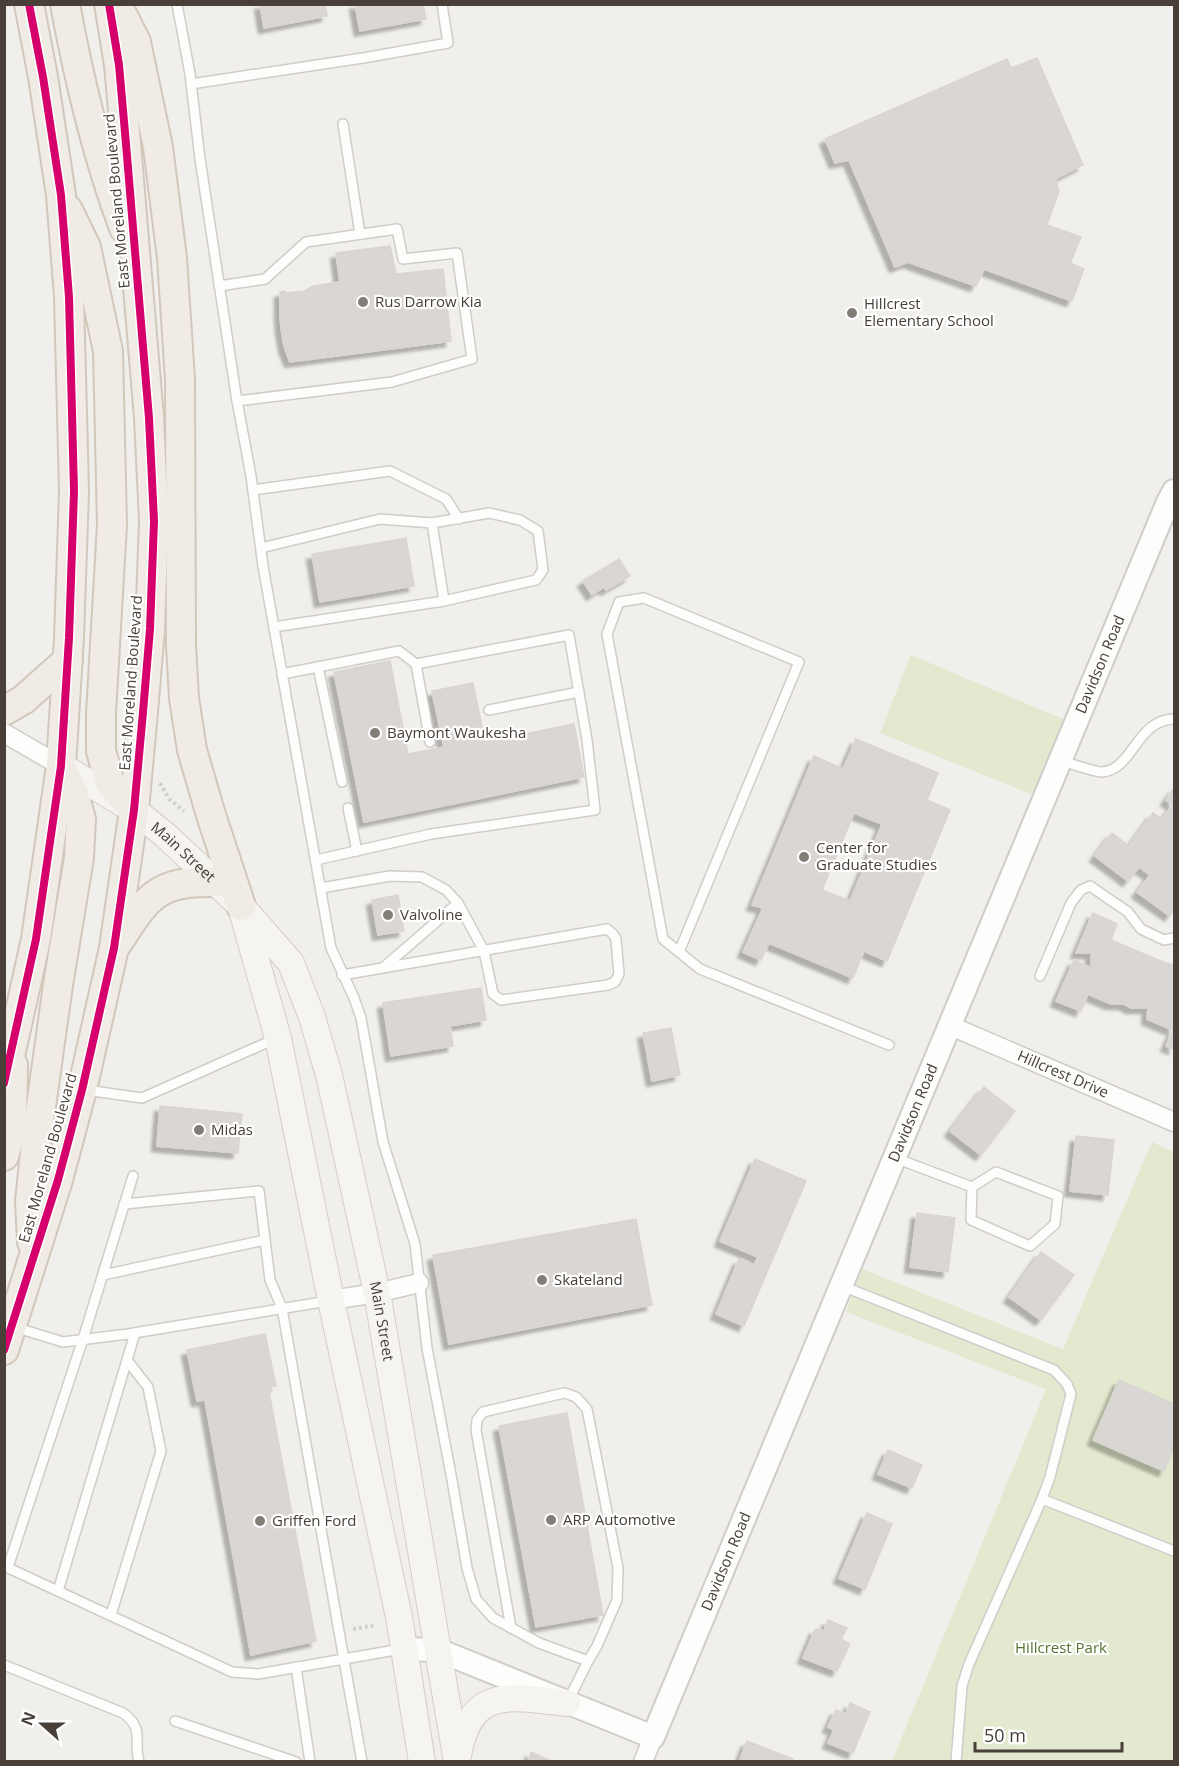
<svg xmlns="http://www.w3.org/2000/svg" width="1179" height="1766" font-family="'Open Sans',sans-serif">
<style>
.green{fill:#e3e9ce}
.building{fill:#d9d6d3;stroke:#d9d6d2;stroke-width:1.5;fill-rule:evenodd;filter:url(#shadow)}
.lines{fill:none;stroke-linecap:round;stroke-linejoin:round}
.service-casing{stroke:#cfccca;stroke-width:12}
.minor-casing{stroke:#cfccca;stroke-width:21}
.tertiary-casing{stroke:#cfccca;stroke-width:26}
.secondary-casing{stroke:#d3cdc6;stroke-width:28}
.primary-casing{stroke:#d2c7bb;stroke-width:32}
.path{stroke:#d1cfcb;stroke-width:4;stroke-dasharray:3 3;stroke-linecap:butt}
.service{stroke:#fdfdfc;stroke-width:9}
.minor{stroke:#fdfdfc;stroke-width:18}
.tertiary{stroke:#fdfdfc;stroke-width:22}
.secondary{stroke:#f6f4f0;stroke-width:26}
.primary{stroke:#f0ece5;stroke-width:28}
.cycleway-casing{stroke:#fff;stroke-width:11}
.cycleway{stroke:#d6006c;stroke-width:8}
.poi-dot{fill:#827d77;stroke:#fff;stroke-width:2}
.labels{text-anchor:middle;stroke-width:4.5;stroke-linejoin:round;paint-order:stroke}
.street-label{font-size:15px;fill:#473f38;stroke:#fff}
.poi-label{font-size:15px;fill:#473f38;stroke:#fff;text-anchor:start}
.park-label{font-size:15px;fill:#557430;stroke:#fff}
</style>
<defs>
<filter id="shadow"><feDropShadow dx="-5.5" dy="5.5" stdDeviation="1.5" flood-color="#0004"/></filter>
</defs>
<rect width="100%" height="100%" fill="#f1efec"/>
<!-- green -->
<g class="green">
<path d="M911 655 1065 720 1033 795 880 733Z"/>
<path d="M1152 1142 1174 1152V1761H892L1046 1389 846 1312 862 1269 1063 1349Z"/>
</g>
<!-- building -->
<g class="building">
<path d="M260 4H325L327 16 264 28Z"/>
<path d="M355 4H423L426 19 360 31Z"/>
<path d="M1037 58 1083 165 1055 179 1059 191 1047 225 1081 237 1070 263 1084 269 1072 301 984 269 976 286 908 262 895 267 849 160 835 163 825 139 1007 59 1011 68Z"/>
<path d="M390 246 396 274 443 269 451 341 290 362 284 346 281 328 280 311V292L285 291 286 293 305 291 313 286 340 282 336 253Z"/>
<path d="M406 538 414 586 320 602 312 554Z"/>
<path d="M619 559 630 576 606 590 604 587 592 595 583 581Z"/>
<path d="M390 661 408 754 444 747 432 691 473 683 485 742 574 724 584 777 364 822 334 672Z"/>
<path d="M856 739 938 773 927 800 950 810 887 961 864 951 853 978 769 943 761 960 743 952 763 908 752 905 814 756 843 769ZM854 813 882 824 850 901 822 890Z"/>
<path d="M1174 788V909L1170 916 1137 892 1150 875 1139 867 1128 881 1095 856 1112 833 1129 846 1153 813 1162 819 1173 805 1166 800Z"/>
<path d="M398 895 404 931 378 935 372 900Z"/>
<path d="M1093 913 1117 924 1111 940 1163 962 1174 965V1049L1166 1046 1173 1030 1147 1019 1148 1008H1131L1124 1004H1111L1088 994 1081 1011 1056 1001 1074 960 1091 968V953H1076Z"/>
<path d="M481 988 486 1020 450 1026 453 1046 391 1056 383 1003Z"/>
<path d="M671 1028 680 1075 652 1081 643 1033Z"/>
<path d="M984 1087 1015 1111 981 1155 950 1131Z"/>
<path d="M160 1106 242 1114 238 1153 157 1146Z"/>
<path d="M1076 1136 1114 1140 1108 1195 1070 1191Z"/>
<path d="M755 1159 806 1181 744 1326 716 1314 739 1259 754 1265 758 1257 720 1241Z"/>
<path d="M917 1213 955 1218 948 1272 910 1267Z"/>
<path d="M636 1219 652 1305 449 1344 433 1255Z"/>
<path d="M1041 1252 1074 1275 1041 1320 1009 1297Z"/>
<path d="M265 1334 276 1386 268 1387 316 1641 251 1655 205 1400 197 1401 187 1350Z"/>
<path d="M1119 1380 1174 1404V1447L1164 1471 1093 1440Z"/>
<path d="M567 1413 603 1615 536 1627 499 1426Z"/>
<path d="M888 1450 922 1465 912 1488 878 1474Z"/>
<path d="M867 1513 892 1524 865 1589 839 1578Z"/>
<path d="M828 1620 847 1628 841 1639 850 1644 837 1671 803 1658 815 1629 824 1631Z"/>
<path d="M850 1703 870 1712 853 1753 828 1743 834 1730 828 1727 836 1710 846 1714Z"/>
<path d="M747 1741 793 1759 792 1762H739Z"/>
<path d="M531 1752 553 1762H528Z"/>
</g>
<g class="lines">
<!-- service casing -->
<g class="service-casing">
<g id="service">
<path d="M177 4 190 74 200 159 237 401 251 476 263 566 331 948 354 998 361 1018 383 1142 415 1244 427 1348 452 1480 467 1568 476 1599 493 1618 539 1643 588 1661"/>
<path d="M191 84 363 58 448 43 442 4"/>
<path d="M343 124 360 234"/>
<path d="M219 286 265 279 306 242 397 229 403 259 457 253 472 359 392 382 237 401"/>
<path d="M253 490 390 471 446 499 459 519"/>
<path d="M432 523 489 513 520 520 538 531 543 570 536 580 444 601"/>
<path d="M261 548 380 519 432 523 444 601 274 627"/>
<path d="M416 664 430 742"/>
<path d="M318 667 342 782"/>
<path d="M282 674 399 651 416 664 569 635 587 740 595 810 431 834 316 860"/>
<path d="M489 710 579 692"/>
<path d="M1061 761C1070 763 1094 772 1102 772 1133 770 1136 720 1174 719"/>
<path d="M348 808 357 851"/>
<path d="M321 888 390 876 422 877 446 890 458 903 484 951 493 994 501 1000 608 985 615 982 619 974 616 939 613 934 607 929 342 975"/>
<path d="M679 952 799 662 644 598 619 602 607 634 663 939 700 969 889 1045"/>
<path d="M384 967 458 903"/>
<path d="M1040 976 1071 903 1081 890 1090 886 1128 912 1141 929 1164 940 1174 938"/>
<path d="M86 1090 142 1098 275 1039"/>
<path d="M895 1158 972 1187 996 1172 1058 1196 1055 1224 1030 1246 971 1220 972 1187"/>
<path d="M124 1204 259 1191 270 1280 282 1308 362 1762"/>
<path d="M103 1275 265 1240"/>
<path d="M842 1286 1054 1370 1067 1384 1071 1394 1050 1477 1042 1499 969 1664 962 1686 956 1762"/>
<path d="M14 1327 63 1342 128 1334 328 1301"/>
<path d="M1042 1499 1174 1551"/>
<path d="M4 1566 232 1672 258 1674 401 1649"/>
<path d="M8 1567 83 1339 133 1176"/>
<path d="M58 1591 135 1333"/>
<path d="M111 1615 161 1451 148 1387 127 1360"/>
<path d="M511 1628 476 1430 477 1420 483 1412 564 1393 576 1397 587 1409 618 1568 617 1600 597 1646 588 1661 568 1701"/>
<path d="M4 1665 123 1713C145 1729 133 1739 139 1762"/>
<path d="M296 1667 310 1762"/>
<path d="M175 1721 296 1762"/>
</g>
</g>
<!-- minor casing -->
<g class="minor-casing">
<g id="minor">
<path d="M4 733 61 766"/>
<path id="s1" d="M951 1026 1174 1122"/>
<path d="M331 1300 377 1293 419 1283"/>
<path d="M643 1762 653 1737"/>
</g>
</g>
<!-- tertiary casing -->
<g class="tertiary-casing">
<g id="tertiary">
<path id="s2" d="M404 1649 438 1650 653 1737 1168 502 1174 491"/>
</g>
</g>
<!-- secondary casing -->
<g class="secondary-casing">
<g id="secondary">
<path id="s3" d="M61 766 134 810 165 835 241 906 291 963 312 1017 329 1075 377 1293 457 1762"/>
<path d="M243 914 278 1038 331 1300 399 1617 422 1762"/>
<path d="M458 1755C471 1685 510 1697 567 1703"/>
</g>
</g>
<!-- primary casing -->
<g class="primary-casing">
<g id="primary">
<path d="M65 4C79 80 97 156 124 228"/>
<path d="M119 8 136 42 158 147 172 258 180 380 181 645 184 698 192 750 211 815 241 906"/>
<path d="M68 210 86 247 108 351 112 525 101 713V751L110 783 134 810"/>
<path d="M4 711 23 700 68 660"/>
<path d="M117 944C137 915 148 887 188 883 197 882 206 882 216 882"/>
<path d="M4 1083 36 939 61 766 69 638 74 491 69 297 61 195 43 77 29 4"/>
<path d="M4 1156 12 1129 13 1065"/>
<path d="M32 1242 30 1201 37 1135 58 985 79 858 81 819 74 794 61 766"/>
<path d="M4 1350 58 1180 82 1090 114 948 134 810 143 712 150 629 154 521 149 418 126 144 119 65 109 4"/>
</g>
</g>
<!-- path -->
<g class="path">
<path d="M160 783 169 799 184 811"/>
<path d="M353 1629 376 1625"/>
</g>
<!-- service -->
<use href="#service" class="service"/>
<!-- minor -->
<use href="#minor" class="minor"/>
<!-- tertiary -->
<use href="#tertiary" class="tertiary"/>
<!-- secondary -->
<use href="#secondary" class="secondary"/>
<!-- primary -->
<use href="#primary" class="primary"/>
<!-- cycleway casing -->
<g class="cycleway-casing">
<g id="cycleway">
<path d="M4 1083 36 939 61 766 69 638 74 491 69 297 61 195 43 77 29 4"/>
<path d="M4 1350 58 1180 82 1090 114 948 134 810 143 712 150 629 154 521 149 418 126 144 119 65 109 4"/>
</g>
</g>
<!-- cycleway -->
<use href="#cycleway" class="cycleway"/>
</g>
<!-- markers -->
<g class="poi-dot">
<circle cx="363" cy="302" r="6"/>
<circle cx="852" cy="313" r="6"/>
<circle cx="375" cy="733" r="6"/>
<circle cx="804" cy="857" r="6"/>
<circle cx="388" cy="915" r="6"/>
<circle cx="199" cy="1130" r="6"/>
<circle cx="542" cy="1280" r="6"/>
<circle cx="551" cy="1520" r="6"/>
<circle cx="260" cy="1521" r="6"/>
</g>
<g class="labels">
<!-- street labels -->
<g class="street-label">
<text transform="translate(117 201) rotate(-95)" y="5">East Moreland Boulevard</text>
<text dy="5" stroke="none"><textPath href="#s2" startOffset="1428">Davidson Road</textPath></text>
<text transform="translate(131 683) rotate(-86)" y="5">East Moreland Boulevard</text>
<text dy="5" stroke="none"><textPath href="#s3" startOffset="150">Main Street</textPath></text>
<text dy="5" stroke="none"><textPath href="#s1" startOffset="122">Hillcrest Drive</textPath></text>
<text dy="5" stroke="none"><textPath href="#s2" startOffset="942">Davidson Road</textPath></text>
<text transform="translate(48 1158) rotate(-74)" y="5">East Moreland Boulevard</text>
<text dy="5" stroke="none"><textPath href="#s3" startOffset="675">Main Street</textPath></text>
<text dy="5" stroke="none"><textPath href="#s2" startOffset="456">Davidson Road</textPath></text>
</g>
<!-- poi labels -->
<g class="poi-label">
<text x="375" y="307">Rus Darrow Kia</text>
<text x="864" y="309">Hillcrest<tspan x="864" dy="17">Elementary School</tspan></text>
<text x="387" y="738">Baymont Waukesha</text>
<text x="816" y="853">Center for<tspan x="816" dy="17">Graduate Studies</tspan></text>
<text x="400" y="920">Valvoline</text>
<text x="211" y="1135">Midas</text>
<text x="554" y="1285">Skateland</text>
<text x="563" y="1525">ARP Automotive</text>
<text x="272" y="1526">Griffen Ford</text>
</g>
<!-- park labels -->
<g class="park-label">
<text x="1061" y="1653">Hillcrest Park</text>
</g>
</g>
<!-- border -->
<rect width="1179" height="1766" fill="none" stroke="#473f38" stroke-width="12"/>
<!-- north arrow -->
<g transform="translate(42 1724) rotate(291)" stroke="#ffffff" stroke-width="4.5" paint-order="stroke">
<path d="M0-4.5L10 22L0 15L-10 22Z" fill="#473f38"/>
<text y="-9" font-size="16" font-weight="bold" text-anchor="middle" fill="#473f38">N</text>
</g>
<!-- scale -->
<path d="M975 1742v9h147v-9" fill="none" stroke="#473f38" stroke-width="3"/>
<text x="984" y="1742" font-size="18" fill="#473f38" stroke="#ffffff" stroke-width="4.5" paint-order="stroke">50 m</text>
</svg>
